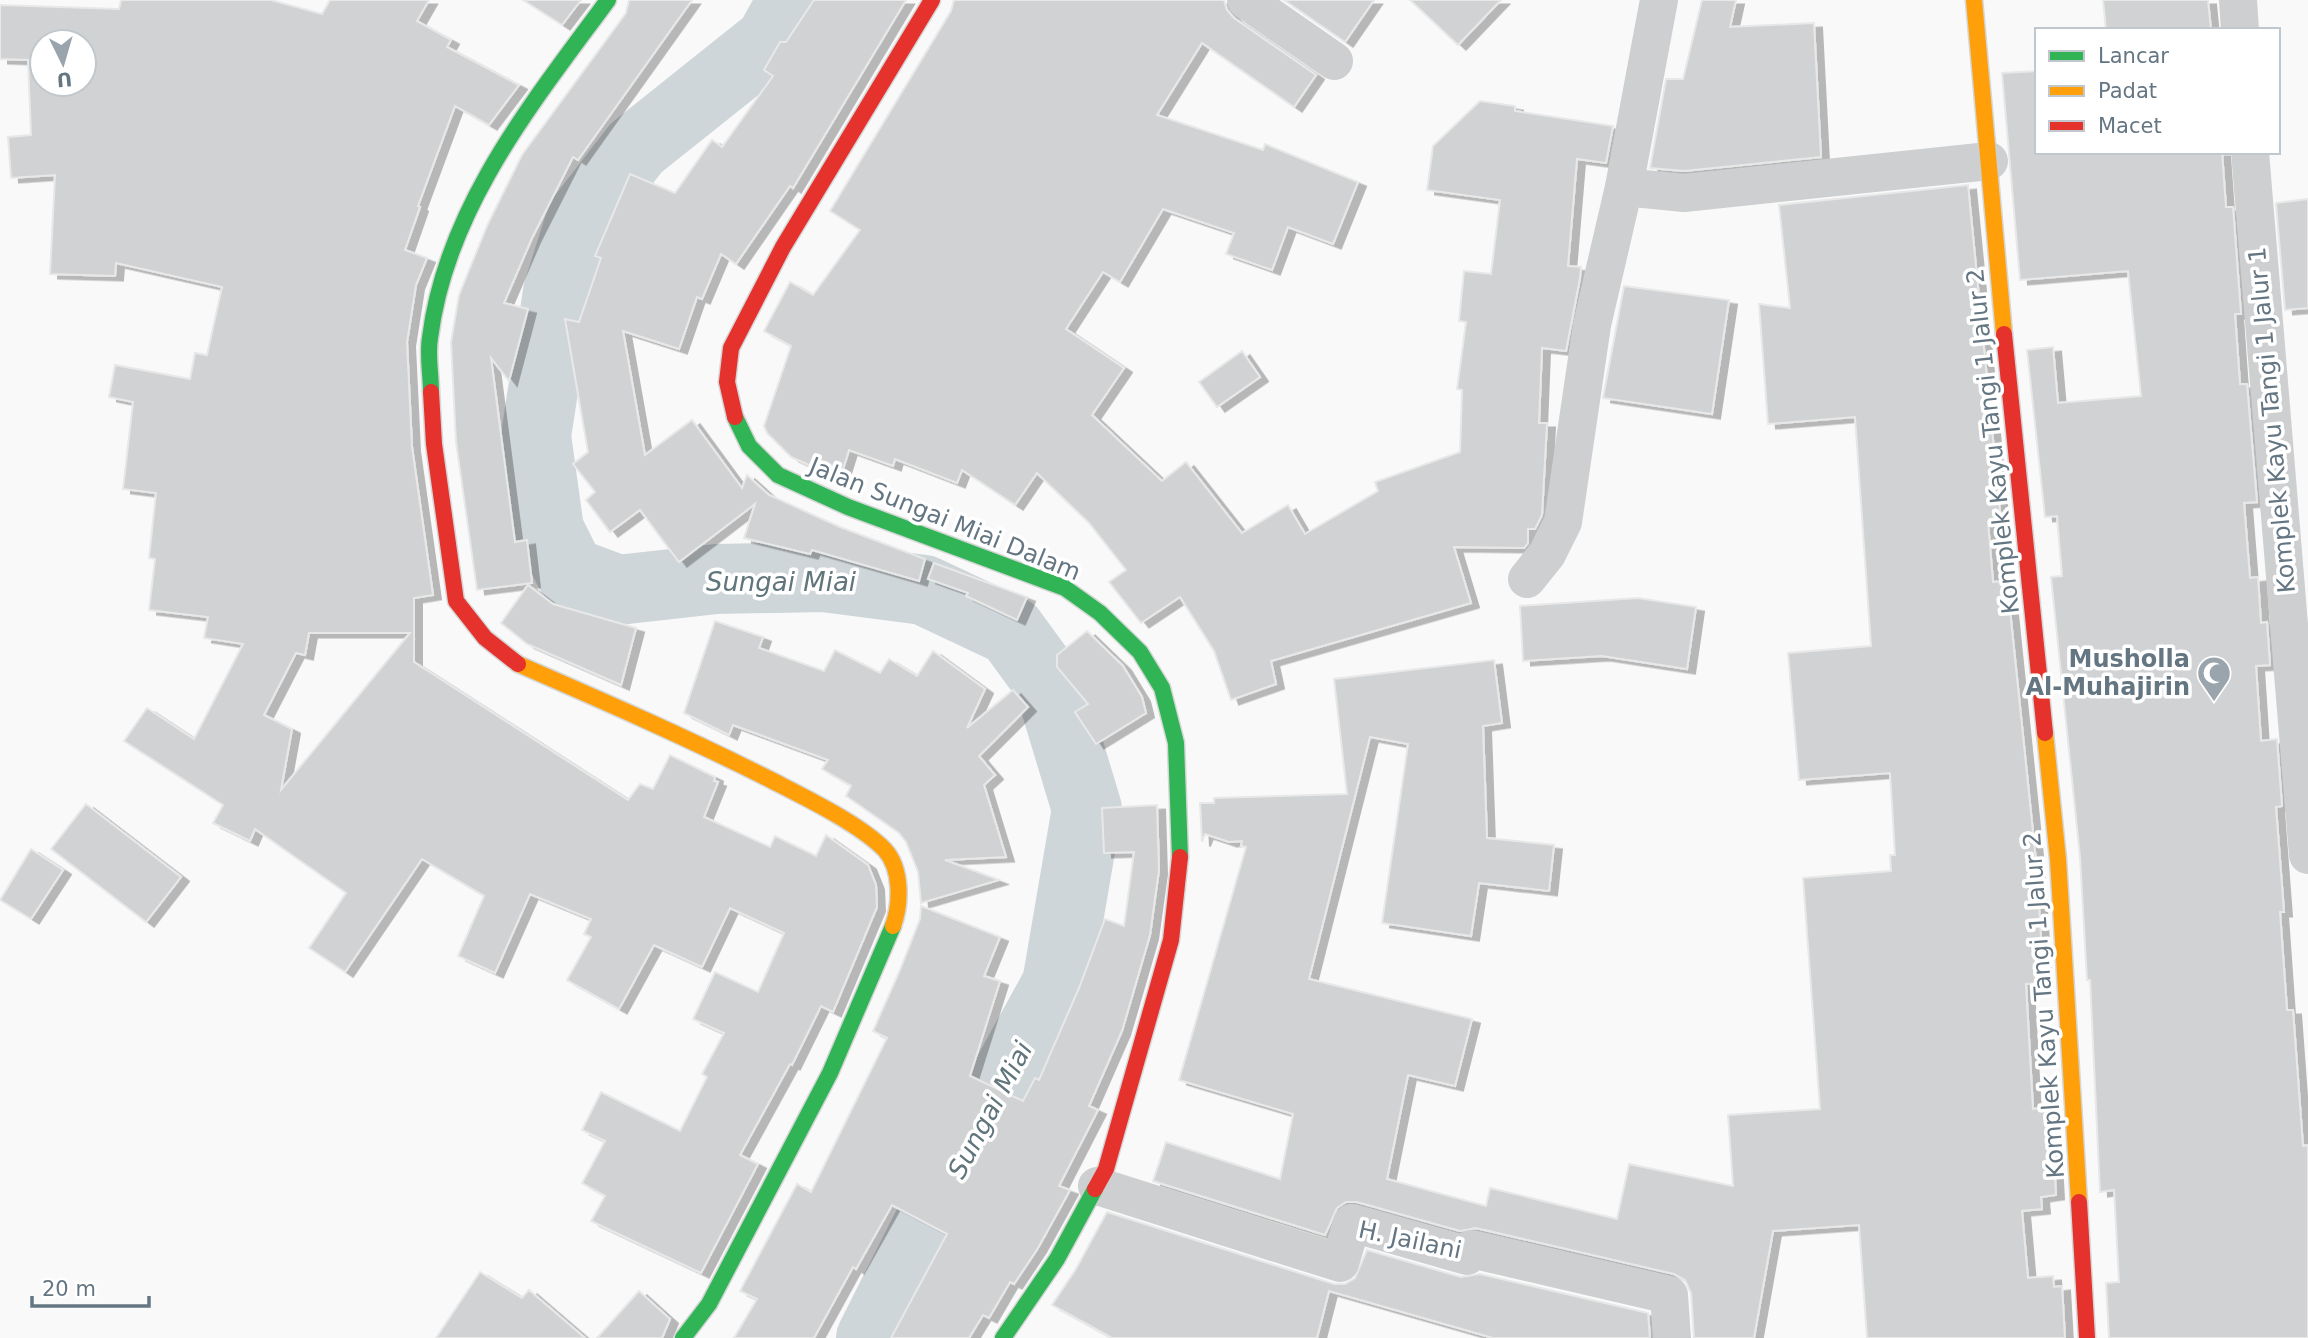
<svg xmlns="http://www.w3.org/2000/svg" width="2308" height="1338" font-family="'DejaVu Sans',sans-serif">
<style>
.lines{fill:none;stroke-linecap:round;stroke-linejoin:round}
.river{stroke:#ced6d9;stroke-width:70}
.building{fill:#d0d2d3;stroke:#e8e8e8;stroke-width:2;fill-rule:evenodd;filter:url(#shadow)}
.fast-casing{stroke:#d5d6d7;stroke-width:19}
.slow-casing{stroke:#d5d6d7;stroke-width:19}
.jam-casing{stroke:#d5d6d7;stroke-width:19}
.street{stroke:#cecfd0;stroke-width:38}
.fast{stroke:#30b455;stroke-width:16}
.slow{stroke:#ff9f0a;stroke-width:16}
.jam{stroke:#e5322d;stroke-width:16}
.labels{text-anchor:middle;stroke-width:7;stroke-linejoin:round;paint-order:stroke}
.street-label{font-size:24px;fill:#657683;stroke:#fff}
.poi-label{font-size:24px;font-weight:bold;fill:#657683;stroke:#fff;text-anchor:end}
.water-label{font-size:26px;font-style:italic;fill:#60757c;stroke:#fff}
</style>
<defs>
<filter id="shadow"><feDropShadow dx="8" dy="4.5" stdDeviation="0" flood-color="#0004"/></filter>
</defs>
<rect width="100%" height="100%" fill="#f9f9f9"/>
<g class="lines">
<!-- river -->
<path class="river" d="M793 0 770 41 636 148 581 219 558 292 536 436 549 530 570 572 618 590 716 579 824 577 924 590 1011 631 1049 683 1087 809 1057 984 970 1142 871 1338"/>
</g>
<!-- building -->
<g class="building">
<path d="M121 0H271L322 14 330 0H429L417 21 451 40 447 47 519 85 489 125 455 106 418 206 420 207 405 250 427 258 416 285 407 342 412 447 433 595 414 598V662L628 800 640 784 653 789 670 755 715 777 714 781 718 782 704 817 770 847 775 836 816 856 826 835 868 865 876 885 877 907 833 1012 821 1006 792 1065 790 1064 740 1155 758 1164 701 1273 591 1221 605 1196 582 1183 605 1141 582 1130 601 1092 680 1131 707 1077 702 1074 724 1033 693 1019 715 972 758 992 784 933 730 908 702 967 654 945 619 1009 567 980 591 937 584 934 591 919 530 894 495 973 458 956 484 896 422 859 345 972 309 948 346 893 255 829 250 841 213 823 223 805 124 741 147 708 194 739 243 644 204 638 208 617 149 610 155 559 149 558 156 493 123 489 133 402 109 397 115 365 190 379 195 353 207 355 222 287 116 263 115 276 50 274 55 175 11 178 8 137 31 135 28 60 0 59V5L119 9ZM42 42H84V84H42ZM309 633H410L281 790 292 729 264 715 296 653 305 655Z"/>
<path d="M523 0H581L562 25Z"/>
<path d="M629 0H692L578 160 573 157 532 238 504 303 528 309 509 381 491 358 515 542 527 540 532 583 477 590 456 442 451 342 459 295 487 226 522 155 626 13Z"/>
<path d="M814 0H906L793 188 790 186 736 264 721 254 702 299 697 297 679 349 623 331 645 455 692 420 742 488 747 475 769 495 840 527 925 559 919 581 812 550 810 554 744 538 755 504 679 562 640 510 610 532 586 500 595 492 573 464 588 452 565 319 579 322 601 258 595 256 630 174 675 193 712 140 722 147 773 76 764 70 780 42H786Z"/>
<path d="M954 0H1224L1227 10 1234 18 1316 75 1294 107 1202 43 1157 115 1263 150 1265 144 1358 182 1333 244 1288 227 1272 270 1226 254 1234 233 1163 209 1120 282 1103 272 1066 329 1124 368 1092 415 1162 481 1186 462 1242 533 1288 505 1305 534 1378 491 1375 482 1460 452 1462 390 1457 389 1466 322 1459 321 1464 271 1491 274 1500 200 1427 190 1433 146 1480 101 1515 106V111L1613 126 1606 163 1577 159 1568 266 1581 267 1580 278 1566 351 1542 348 1539 423H1547L1542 515 1535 529H1528V543L1524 548 1454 547 1471 603 1271 661 1276 684 1231 700 1214 651 1180 597 1141 623 1109 582 1126 570 1089 523 1037 473 1015 505 962 470 957 483 895 459 893 466 849 450 840 479 791 457 767 433 764 426 791 346 764 331 790 282 813 295 860 230 830 211 951 11Z"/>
<path d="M1284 0H1374L1345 42Z"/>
<path d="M1410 0H1501L1458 45Z"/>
<path d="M1702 0H1736L1730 27 1814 23 1821 157 1684 171 1650 168 1666 79H1683Z"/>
<path d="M2103 0H2208L2211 30H2106Z"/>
<path d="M2037 71V152H2222L2226 207H2233L2241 314H2235L2240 384H2247L2257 502 2244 503 2250 578 2258 577 2261 623 2267 622 2270 665 2256 666 2261 741 2277 739 2282 806 2276 807 2284 912H2280L2287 1010H2293L2303 1146 2308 1145V1338H2109L2106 1283 2119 1282 2114 1190 2100 1192 2090 980H2087L2080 857 2051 577 2062 576 2057 516 2045 517 2027 350 2053 347 2058 403 2141 396 2128 271 2020 280 2002 73Z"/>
<path d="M1968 185 2001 521 1988 522 1993 582 2007 581 2036 861 2044 983 2026 984 2033 1109 2051 1107 2056 1195 2041 1197 2042 1209 2022 1211 2028 1278 2053 1276 2054 1287 2062 1286 2065 1338H1867L1859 1225 1773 1231 1754 1338H1694L1691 1293 1685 1280 1674 1274 1476 1228 1460 1231 1357 1202H1346L1337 1208 1325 1235 1153 1181 1166 1142 1280 1179 1293 1114 1179 1080 1246 847 1241 846 1242 841 1229 842 1205 834 1202 842 1200 803H1214V798L1347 794 1334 679 1494 660 1502 723 1483 726 1487 838 1554 845 1549 891 1479 883 1471 936 1382 923 1408 744 1370 737 1309 979 1472 1019 1455 1086 1408 1075 1387 1179 1486 1206 1490 1188 1617 1219 1629 1164 1733 1186 1728 1115 1820 1109 1803 878 1891 871 1890 855H1895L1890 773 1799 780 1788 653 1871 646 1855 417 1768 424 1759 304 1790 308 1779 205Z"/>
<path d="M2308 199V308L2285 310 2276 203Z"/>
<path d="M1624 286 1729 300 1712 414 1603 398Z"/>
<path d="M1242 351 1260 377 1217 407 1199 382Z"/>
<path d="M934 563 1027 597 1017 620 966 596 968 593 928 579Z"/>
<path d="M528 585 553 604 636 628 621 685 527 644 501 623Z"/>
<path d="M1638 598 1696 607 1687 669 1602 656 1523 661 1520 606Z"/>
<path d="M715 621 763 637 759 648 824 671 835 650 880 673 889 659 917 676 933 651 985 689 967 728 1013 690 1028 707 979 756 995 775 984 785 1006 857 945 860 999 880 921 903 918 872 906 842 899 833 846 796 851 786 822 769 828 760 733 725 729 735 684 713Z"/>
<path d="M1087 631 1123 666 1142 697 1146 713 1096 744 1075 712 1088 704 1057 667V655Z"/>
<path d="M86 804 181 877 146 922 51 849Z"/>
<path d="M1157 805 1159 870 1150 935 1122 1031 1089 1106 1098 1110 1059 1186 1070 1190 1038 1248 1014 1284 1010 1282 989 1318 983 1315 969 1338H891L947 1234 892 1205 856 1269 853 1267 814 1338H734L757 1299 740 1291 797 1184 811 1192 887 1038 873 1031 900 970 920 919 921 906 1000 937 984 976 1000 981 970 1076 1023 1101 1035 1078 1039 1080 1079 988 1105 919 1124 926 1134 852 1104 853 1102 808Z"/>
<path d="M31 849 63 870 31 919 0 900Z"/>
<path d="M1107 1212 1334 1284H1345L1355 1278 1367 1250 1461 1277 1480 1274 1648 1313 1650 1338H1493L1329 1291 1317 1338H1112L1052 1305 1076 1269Z"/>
<path d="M480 1272 522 1298 529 1290 585 1338H436Z"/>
<path d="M639 1291 670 1319 662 1338H597Z"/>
</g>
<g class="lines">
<!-- fast casing -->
<g class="fast-casing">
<g id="fast">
<path d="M431 392C431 374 427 355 430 338 446 208 533 102 608 0"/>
<path d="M735 417 749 446 778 475 848 507 1065 588 1100 613 1140 652 1162 688 1176 743 1180 857"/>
<path d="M683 1338 709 1304 830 1073 893 926"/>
<path d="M1003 1338 1057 1259 1095 1189"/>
</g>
</g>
<!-- slow casing -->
<g class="slow-casing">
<g id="slow">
<path d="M1974 0 2004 334"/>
<path d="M518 664C603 701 688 738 771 780 804 797 860 824 885 850 902 869 901 904 893 926"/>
<path d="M2045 733 2058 859 2079 1202"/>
</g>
</g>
<!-- jam casing -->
<g class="jam-casing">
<g id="jam">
<path d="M2004 334 2045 733"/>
<path d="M431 392 434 444 456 601 485 638 518 664"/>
<path d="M735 417 727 382 731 348 783 247 932 0"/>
<path d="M1095 1189 1106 1169 1171 940 1180 857"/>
<path d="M2079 1202 2087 1338"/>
</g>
</g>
<!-- street -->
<g class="street">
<path d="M1246 0 1334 61"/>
<path d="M1659 0 1624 187 1684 193 1989 161"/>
<path d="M2238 0 2240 30"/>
<path d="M2250 152 2308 855"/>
<path d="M1527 579 1547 554 1563 522 1592 325 1624 187"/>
<path d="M1097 1186 1340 1263 1352 1223 1467 1256 1471 1249 1669 1295 1672 1338"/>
</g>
<!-- fast -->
<use href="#fast" class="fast"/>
<!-- slow -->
<use href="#slow" class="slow"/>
<!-- jam -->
<use href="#jam" class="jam"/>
</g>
<!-- icons -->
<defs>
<g id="mosque-pin" transform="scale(1.75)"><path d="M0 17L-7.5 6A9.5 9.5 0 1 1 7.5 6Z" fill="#99a4ac" stroke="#fff"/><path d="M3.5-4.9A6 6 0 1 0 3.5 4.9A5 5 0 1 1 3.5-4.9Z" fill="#fff"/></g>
</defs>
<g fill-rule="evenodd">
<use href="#mosque-pin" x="2214" y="673"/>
</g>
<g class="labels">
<!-- street labels -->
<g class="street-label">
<text transform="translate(2272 420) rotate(-95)" y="8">Komplek Kayu Tangi 1 Jalur 1</text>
<text transform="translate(1993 441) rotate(-96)" y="8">Komplek Kayu Tangi 1 Jalur 2</text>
<text transform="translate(945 519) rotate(22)" y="8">Jalan Sungai Miai Dalam</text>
<text transform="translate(2044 1005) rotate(-94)" y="8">Komplek Kayu Tangi 1 Jalur 2</text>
<text transform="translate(1410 1240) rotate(12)" y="8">H. Jailani</text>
</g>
<!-- poi labels -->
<g class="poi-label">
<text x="2190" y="667">Musholla<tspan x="2190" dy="28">Al-Muhajirin</tspan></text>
</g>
<!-- water labels -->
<g class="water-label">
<text x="781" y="591">Sungai Miai</text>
<text transform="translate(990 1110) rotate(-62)" y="9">Sungai Miai</text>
</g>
</g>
<!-- legend -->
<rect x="2035" y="28" width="245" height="126" fill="#ffffff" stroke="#c1c8cd" stroke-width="2"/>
<rect x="2049" y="51" width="35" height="10" fill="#30b455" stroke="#c1c8cd" stroke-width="2"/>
<text x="2098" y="63" font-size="21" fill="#657683">Lancar</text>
<rect x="2049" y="86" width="35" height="10" fill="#ff9f0a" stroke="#c1c8cd" stroke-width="2"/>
<text x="2098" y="98" font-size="21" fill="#657683">Padat</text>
<rect x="2049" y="121" width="35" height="10" fill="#e5322d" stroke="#c1c8cd" stroke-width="2"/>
<text x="2098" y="133" font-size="21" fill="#657683">Macet</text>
<!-- north arrow -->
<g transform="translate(63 63) rotate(175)"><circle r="33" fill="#ffffff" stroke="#c1c8cd" stroke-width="2"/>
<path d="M0-5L12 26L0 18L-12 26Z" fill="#99a4ac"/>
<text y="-10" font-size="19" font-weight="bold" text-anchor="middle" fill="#657683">U</text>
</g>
<!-- scale -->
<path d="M32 1296v10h117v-10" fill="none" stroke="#657683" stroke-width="3.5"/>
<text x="42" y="1296" font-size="21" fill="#657683" stroke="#ffffff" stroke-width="5" paint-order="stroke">20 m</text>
</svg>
